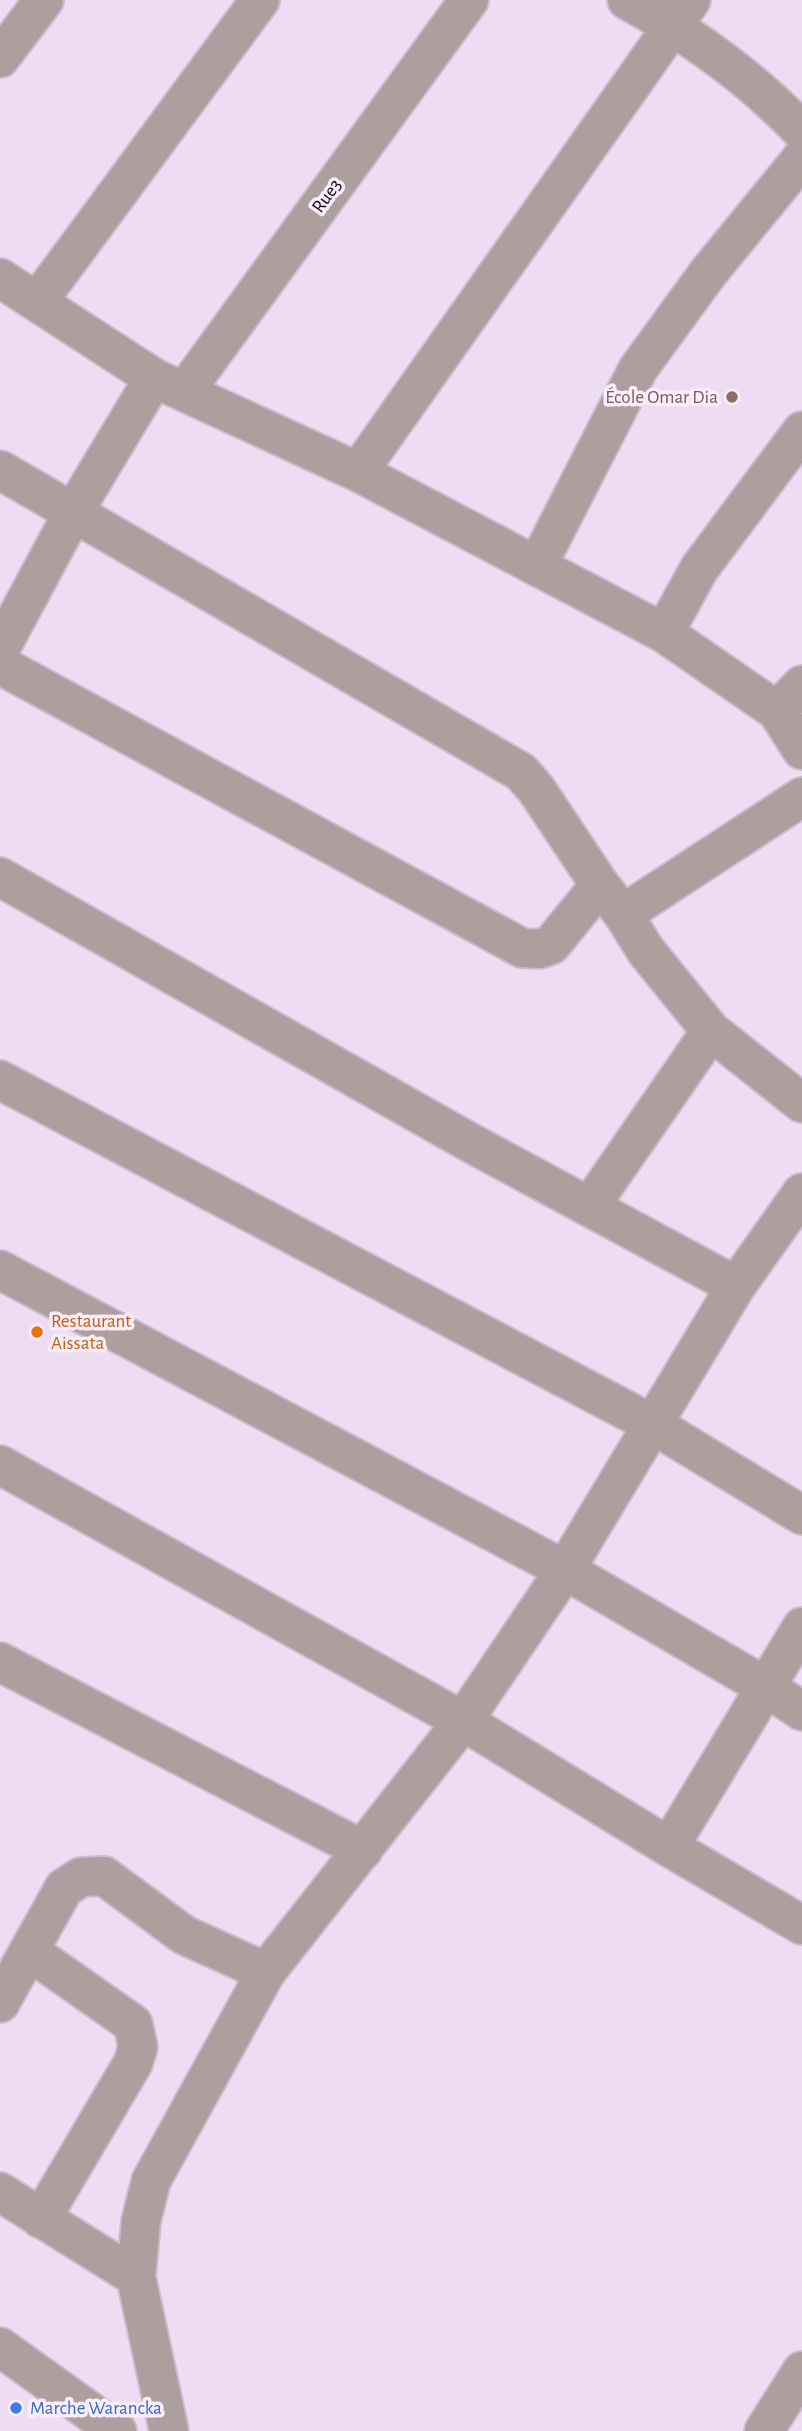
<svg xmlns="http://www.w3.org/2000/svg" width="802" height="2431" font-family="'Alegreya Sans',sans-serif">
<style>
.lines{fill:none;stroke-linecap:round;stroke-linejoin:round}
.minor-casing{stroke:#cbbbce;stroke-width:42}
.minor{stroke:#ac9f9e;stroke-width:38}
.education-dot{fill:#8d6e63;stroke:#f9ecfd;stroke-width:2.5}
.food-dot{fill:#e8710a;stroke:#f9ecfd;stroke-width:2.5}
.shop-dot{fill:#3f7fe0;stroke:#f9ecfd;stroke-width:2.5}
.labels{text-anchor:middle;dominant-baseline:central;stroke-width:7;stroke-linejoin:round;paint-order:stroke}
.street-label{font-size:19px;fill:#110b12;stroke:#f9ecfd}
.education-label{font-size:19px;fill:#785e54;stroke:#f9ecfd;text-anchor:end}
.food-label{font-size:19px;fill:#c56008;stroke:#f9ecfd;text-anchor:start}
.shop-label{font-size:19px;fill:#366cbe;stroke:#f9ecfd;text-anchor:start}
</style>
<rect width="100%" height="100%" fill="#eeddf2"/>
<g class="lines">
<!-- minor casing -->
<g class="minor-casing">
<path id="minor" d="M627,0C692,35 751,78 802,131
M0,58L44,0
M0,278L154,378L358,472L664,633L777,711L802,750
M38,301L260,0
M185,391L469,0
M0,470L521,772L536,789L600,885L623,914L646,951L711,1031L802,1103
M358,472L691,0
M537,566L638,369L708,273L802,158
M664,633L699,569L802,431
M0,649L74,511L154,378
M0,665L522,948L539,949L551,945L600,885
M777,711L802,685
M0,877L469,1142L736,1286
M623,914L802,797
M0,1080L652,1424L802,1515
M590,1206L711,1031
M0,1270L565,1570L766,1687L802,1711
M0,1465L463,1721L669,1847L802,1925
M0,1662L363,1850
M669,1847L802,1627
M29,1951L133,2024L138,2047L133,2063L41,2219
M0,2003L64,1888L81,1877L104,1876L184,1935L266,1972
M0,2192L136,2277
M0,2347L117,2431
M169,2431L136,2277L141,2221L151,2181L266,1972L463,1721L565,1570L736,1286L802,1193
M764,2431L802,2371"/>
</g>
<!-- minor -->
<use href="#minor" class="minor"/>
</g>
<!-- markers -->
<circle class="education-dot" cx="732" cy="397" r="7"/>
<circle class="food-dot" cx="37" cy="1332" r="7"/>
<circle class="shop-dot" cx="16" cy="2408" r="7"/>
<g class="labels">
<!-- street labels -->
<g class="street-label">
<text transform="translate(327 196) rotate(-54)">Rue3</text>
</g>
<!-- education labels -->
<g class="education-label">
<text x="718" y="397">École Omar Dia</text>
</g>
<!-- food labels -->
<g class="food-label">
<text x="51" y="1321">Restaurant<tspan x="51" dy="22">Aissata</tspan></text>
</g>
<!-- shop labels -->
<g class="shop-label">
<text x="30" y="2408">Marche Warancka</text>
</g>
</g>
</svg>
